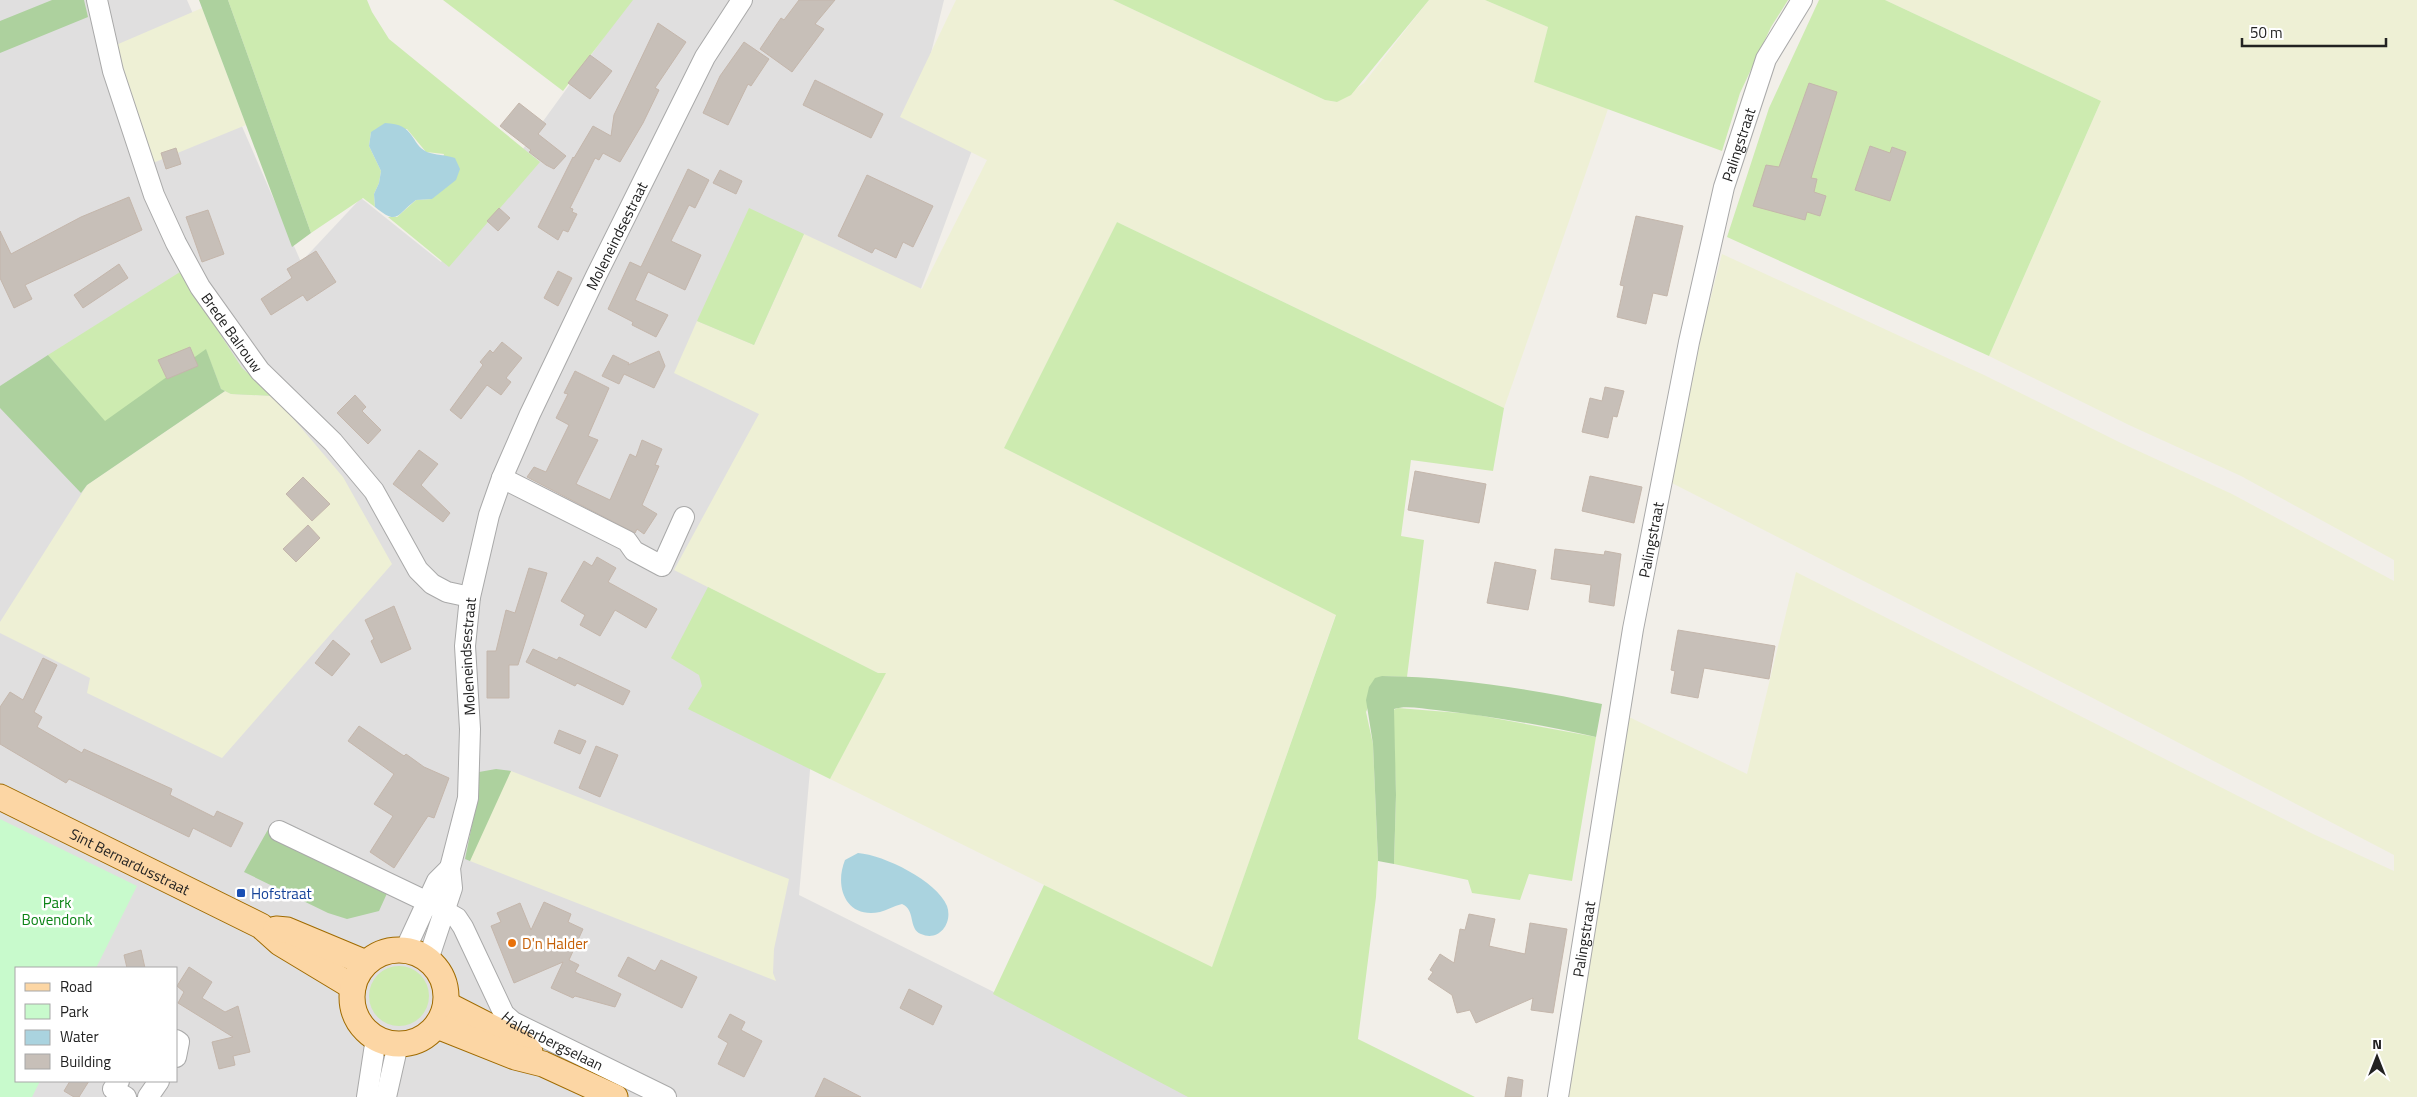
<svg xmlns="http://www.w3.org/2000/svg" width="2417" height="1097" font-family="'Titillium Web',sans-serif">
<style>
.residential{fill:#e0dfdf;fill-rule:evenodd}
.farmland{fill:#eef0d5}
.grass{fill:#cdebb0}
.forest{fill:#add19e}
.park{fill:#c8facc}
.water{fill:#aad3df}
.building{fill:#c7bfb8;stroke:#c4b6ab}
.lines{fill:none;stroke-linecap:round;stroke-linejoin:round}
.minor-casing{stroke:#a9a9a9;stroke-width:22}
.major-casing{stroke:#a06b00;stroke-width:27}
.minor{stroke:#fff;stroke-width:20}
.major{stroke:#fcd6a4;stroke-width:25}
.transit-dot{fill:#1a4fb4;stroke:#fff;stroke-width:2}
.food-dot{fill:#e8710a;stroke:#fff;stroke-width:2}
.labels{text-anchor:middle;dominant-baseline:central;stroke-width:5;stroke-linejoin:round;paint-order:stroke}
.street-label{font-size:15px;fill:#222;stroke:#fff}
.transit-label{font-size:15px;fill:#164399;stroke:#fff;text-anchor:start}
.park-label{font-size:15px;fill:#0c8416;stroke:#fff}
.food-label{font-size:15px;fill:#c56008;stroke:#fff;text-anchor:start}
</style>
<rect width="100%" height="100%" fill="#f2efe9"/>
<!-- residential -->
<path class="residential" d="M0,0H187L301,262L361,198L441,262L631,0H944L919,102L978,134L919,294L778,423L732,585L691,657L814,725L799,895L1205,1097H0ZM16,968H176V1081H16Z"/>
<!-- farmland -->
<path class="farmland" d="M956,0H1113L1325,100L1337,102L1364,83L1429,0H1485L1548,27L1535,82L1608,109L1504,408L1117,222L1004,448L1336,614L1212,968L830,779L885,673H878L674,570L759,414L674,373L697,321L754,345L804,234L922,289L987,160L900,117Z
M1885,0H2417V1097H1567L1627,716L1747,774L1796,572L2313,834L2394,871V855L2087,695L1668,481L1687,388L1722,254L1984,375L2121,443L2232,494L2394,581V560L2241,476L2129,425L1989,356L2101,101Z
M202,8L246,125L153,163L127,97L116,45Z
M225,391L231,394L274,396L343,477L392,564L222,758L87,693L90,678L0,633V622L87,485Z
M511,771L789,879L774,949L773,973L776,981L470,861L479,833Z"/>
<!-- grass -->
<path class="grass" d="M228,0H367L372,12L389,39L540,162L449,267L388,217H397L416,200L432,199L444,154L426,152L407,129L371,132L369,146L381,171L379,183L374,194L375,207L363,198L311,233Z
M443,0H633L563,91Z
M1113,0H1429L1351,95L1337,102L1325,100Z
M1485,0H1788L1771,27L1740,93L1722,151L1534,82L1548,27Z
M1819,0H1885L2101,101L1989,356L1727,237L1769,108Z
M749,208L804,234L754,345L697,321Z
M1117,222L1504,408L1493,471L1411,460L1401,536L1424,540L1407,677L1382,676L1366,712L1373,744L1378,861L1376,897L1358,1039L1475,1097H1188L993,994L1044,885L1212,967L1336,615L1004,448Z
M180,272L242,368L274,396L231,394L221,389L206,350L105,422L48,355Z
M708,587L878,673H886L830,779L688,709L702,686L699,675L671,658Z
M1398,708L1472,714L1596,737L1572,881L1529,874L1520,900L1472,893L1468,880L1394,864L1396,795L1393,710Z
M369 996a30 30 0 1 1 60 0a30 30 0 1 1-60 0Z"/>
<!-- forest -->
<path class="forest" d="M52,0H84L88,17L0,53V21Z
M199,0H228L311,233L292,247Z
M206,349L221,389L225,391L87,485L81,493L0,408V386L48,355L105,421Z
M1382,676C1456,677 1530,689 1602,704L1596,737C1543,725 1490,716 1436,710C1423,709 1406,705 1394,709L1396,795L1394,864L1378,861L1373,744L1366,700L1369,687L1375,678Z
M496,769L511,771L470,861L465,859L474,815L479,772Z
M270,826L389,889L379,911L347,919L328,913L244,872Z"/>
<!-- park -->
<path class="park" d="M0,819L137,886L96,968H16V1081H40L32,1097H0Z"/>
<!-- water -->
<path class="water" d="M385,123C416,124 410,144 427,152C435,155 446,155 455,158L460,169L456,180L432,199L416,200C396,215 398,226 375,207L374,194L379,183L381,171L369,146L371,132Z
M858,853C884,855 937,881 947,906C953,923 939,942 921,934C908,929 916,910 902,904C894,906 887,910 880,912C846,919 834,887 845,860Z"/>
<!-- building -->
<path class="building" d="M799,0H835L815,24L824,29L792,72L760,49L781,18L784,20Z
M658,23L686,42L655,88L659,90L643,123L620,162L603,153L599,160L595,158L570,208L573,209L572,212L577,214L568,232L563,230L558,240L538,227L573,157L574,158L593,126L611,136L614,115Z
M744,42L769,59L751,86L748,84L728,125L703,113L720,76Z
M590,55L612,71L590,99L568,83Z
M815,80L883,114L871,138L803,105Z
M1809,83L1837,92L1811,178L1817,179L1814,192L1826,196L1820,216L1807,212L1805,220L1753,206L1766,165L1779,167Z
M519,103L546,124L538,134L566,156L554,169L546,165L529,152L531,150L500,126Z
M1870,146L1890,153L1892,147L1906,152L1890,201L1855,190Z
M176,148L181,164L166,169L161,153Z
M688,169L709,180L695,208L689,205L671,241L701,255L685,290L648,272L635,300L668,315L656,337L632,325L633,322L608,309L630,262L641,267Z
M720,170L742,181L736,194L713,183Z
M867,175L933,206L913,247L903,242L896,258L875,248L872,253L838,236Z
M129,197L142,230L25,285L32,299L14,308L0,278V231L11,254L81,217Z
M499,208L510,218L498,231L487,221Z
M208,210L224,254L202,262L186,217Z
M1636,216L1683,226L1667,296L1653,293L1646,324L1617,317L1624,286L1620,285Z
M316,251L336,282L307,301L303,295L271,315L261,299L292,278L287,269Z
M119,264L128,278L83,308L74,295Z
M558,271L572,278L558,306L544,298Z
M502,342L522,358L506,378L511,382L501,395L487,385L461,419L450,410L483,365L480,362L490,350L493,353Z
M190,347L198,366L167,379L158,360Z
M659,351L665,366L654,388L624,374L619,384L602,376L613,355L629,363L628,365Z
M575,371L609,388L588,436L598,440L576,484L610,500L630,454L636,457L642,440L662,449L655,465L659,466L642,505L657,514L644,534L637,529L635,533L527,477L534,467L546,472L569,425L556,418L568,394L564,393Z
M1605,387L1624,391L1617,417L1613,416L1608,438L1582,432L1590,398L1602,401Z
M355,395L366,407L362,411L381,430L368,444L337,413Z
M419,450L438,464L421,485L450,513L443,522L393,484Z
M1415,471L1486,484L1479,523L1408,510Z
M1590,476L1642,487L1634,523L1582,511Z
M303,477L330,504L312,521L286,494Z
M308,525L320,538L296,562L283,549Z
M1555,549L1604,555L1605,551L1621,554L1614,606L1589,602L1591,585L1551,579Z
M597,557L616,568L608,582L657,609L646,628L615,610L600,636L580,625L585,615L561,601L584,561L592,566Z
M1495,562L1536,570L1528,610L1487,603Z
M529,568L547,573L518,665H509V698H487V651H496L506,610L515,613Z
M394,606L411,649L381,663L371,641L374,639L365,620Z
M1678,630L1775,646L1769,679L1704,668L1698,698L1671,693L1675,671L1671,670Z
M333,640L350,654L332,676L315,663Z
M533,649L557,660L559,657L630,691L623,705L577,683L575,686L526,662Z
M43,658L57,665L34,712L42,717L37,727L82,753L84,749L172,789L170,795L214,817L217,811L243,823L231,847L193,828L189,837L69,779L66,783L0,744V707L10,692L23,700Z
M359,726L404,756L406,754L424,767L449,778L434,818L428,816L394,868L370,852L393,816L374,804L394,774L348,741Z
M559,730L586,741L580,754L554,743Z
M596,746L618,755L600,797L579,788Z
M544,902L571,914L568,922L583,929L569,960L579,965L575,972L621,994L615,1007L575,996L573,998L551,988L563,962L514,983L491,926L501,922L497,913L520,903L531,930Z
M1469,914L1495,919L1489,946L1525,954L1530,923L1567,929L1553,1013L1531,1010L1533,998L1476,1023L1470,1010L1457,1013L1452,995L1428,979L1433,972L1430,970L1440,954L1454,963L1460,929L1465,930Z
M141,950L145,968H127L124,955Z
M628,957L655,971L661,960L697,977L682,1008L618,976Z
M189,967L212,982L202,998L225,1012L238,1006L250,1052L233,1056L235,1065L219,1069L212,1042L233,1037L178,1003L184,992L177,986Z
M909,989L942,1006L933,1025L900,1008Z
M730,1014L745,1022L741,1030L762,1041L744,1077L718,1064L728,1043L718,1037Z
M1508,1077L1523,1080L1521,1097H1505Z
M824,1078L861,1097H815Z
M70,1081H89L79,1097H74L64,1091Z"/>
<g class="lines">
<!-- minor casing -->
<g class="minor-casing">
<g id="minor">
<path id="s1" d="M97,0L113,71L154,195L176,243L200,287L260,371L333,442L374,491L418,570L432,584L447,592L470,597"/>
<path d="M502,478L627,541L634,551L662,566L684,517"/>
<path id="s2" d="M279,831L436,906L457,918L463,927L504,1014L513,1022L666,1097"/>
<path d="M405,950L437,881L450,868"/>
<path id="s3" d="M428,960L452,888L450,868L468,798L470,729L465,646L470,597L489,515L502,478L530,414L596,276L705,57L742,0"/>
<path d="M176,1040L179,1042L176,1057"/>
<path d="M119,1081L113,1089L126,1097"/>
<path d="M148,1097L159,1081"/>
<path d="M367,1097L376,1038"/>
<path d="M386,1097L398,1044"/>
<path id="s4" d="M1558,1097L1633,629L1689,342L1724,187L1766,59L1802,0"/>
</g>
</g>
<!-- major casing -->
<g class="major-casing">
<g id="major">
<path id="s5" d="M0,797L261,926L280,943L353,987"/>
<path d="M276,929L287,930L366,963"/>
<circle cx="399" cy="997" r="47"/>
<path d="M446,1004L522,1043L530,1052"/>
<path d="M437,1026L515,1057L543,1064L615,1097"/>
</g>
</g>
<!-- minor -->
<use href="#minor" class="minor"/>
<!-- major -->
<use href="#major" class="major"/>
</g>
<!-- markers -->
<rect class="transit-dot" x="236" y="888" width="10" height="10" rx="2.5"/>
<circle class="food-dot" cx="512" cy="943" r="5"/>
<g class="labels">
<!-- street labels -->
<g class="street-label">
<text stroke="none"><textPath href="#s4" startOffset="970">Palingstraat</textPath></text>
<text stroke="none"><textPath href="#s3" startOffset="761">Moleneindsestraat</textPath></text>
<text stroke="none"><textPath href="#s1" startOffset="362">Brede Balrouw</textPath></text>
<text stroke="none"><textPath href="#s4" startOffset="565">Palingstraat</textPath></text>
<text stroke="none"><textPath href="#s3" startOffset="310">Moleneindsestraat</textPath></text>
<text stroke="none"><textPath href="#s5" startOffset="145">Sint Bernardusstraat</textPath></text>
<text stroke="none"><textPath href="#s4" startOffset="160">Palingstraat</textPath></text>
<text stroke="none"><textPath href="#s2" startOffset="361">Halderbergselaan</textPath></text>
</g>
<!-- transit labels -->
<g class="transit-label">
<text x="251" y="893">Hofstraat</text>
</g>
<!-- park labels -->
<g class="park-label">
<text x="57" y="902">Park<tspan x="57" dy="17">Bovendonk</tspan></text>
</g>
<!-- food labels -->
<g class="food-label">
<text x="522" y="943">D'n Halder</text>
</g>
</g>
<!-- legend -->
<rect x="15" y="967" width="162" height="115" fill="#ffffff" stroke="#a7a7a7"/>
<rect x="25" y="983" width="25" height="8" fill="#fcd6a4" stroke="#a7a7a7"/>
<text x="60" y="992" font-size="15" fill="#222222">Road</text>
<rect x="25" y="1004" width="25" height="15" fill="#c8facc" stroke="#a7a7a7"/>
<text x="60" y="1017" font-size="15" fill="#222222">Park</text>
<rect x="25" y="1030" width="25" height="15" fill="#aad3df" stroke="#a7a7a7"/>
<text x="60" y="1042" font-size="15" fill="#222222">Water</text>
<rect x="25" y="1054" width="25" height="15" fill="#c7bfb8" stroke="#a7a7a7"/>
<text x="60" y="1067" font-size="15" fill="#222222">Building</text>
<!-- north arrow -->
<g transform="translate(2377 1057)" stroke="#ffffff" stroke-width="4" paint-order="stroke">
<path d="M0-4L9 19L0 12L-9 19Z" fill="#222222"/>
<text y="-8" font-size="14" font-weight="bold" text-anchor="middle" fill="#222222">N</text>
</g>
<!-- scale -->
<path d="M2242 38v8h144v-8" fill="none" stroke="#222222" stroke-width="2.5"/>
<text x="2250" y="38" font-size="15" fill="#222222" stroke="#ffffff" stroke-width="4" paint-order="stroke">50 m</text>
</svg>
